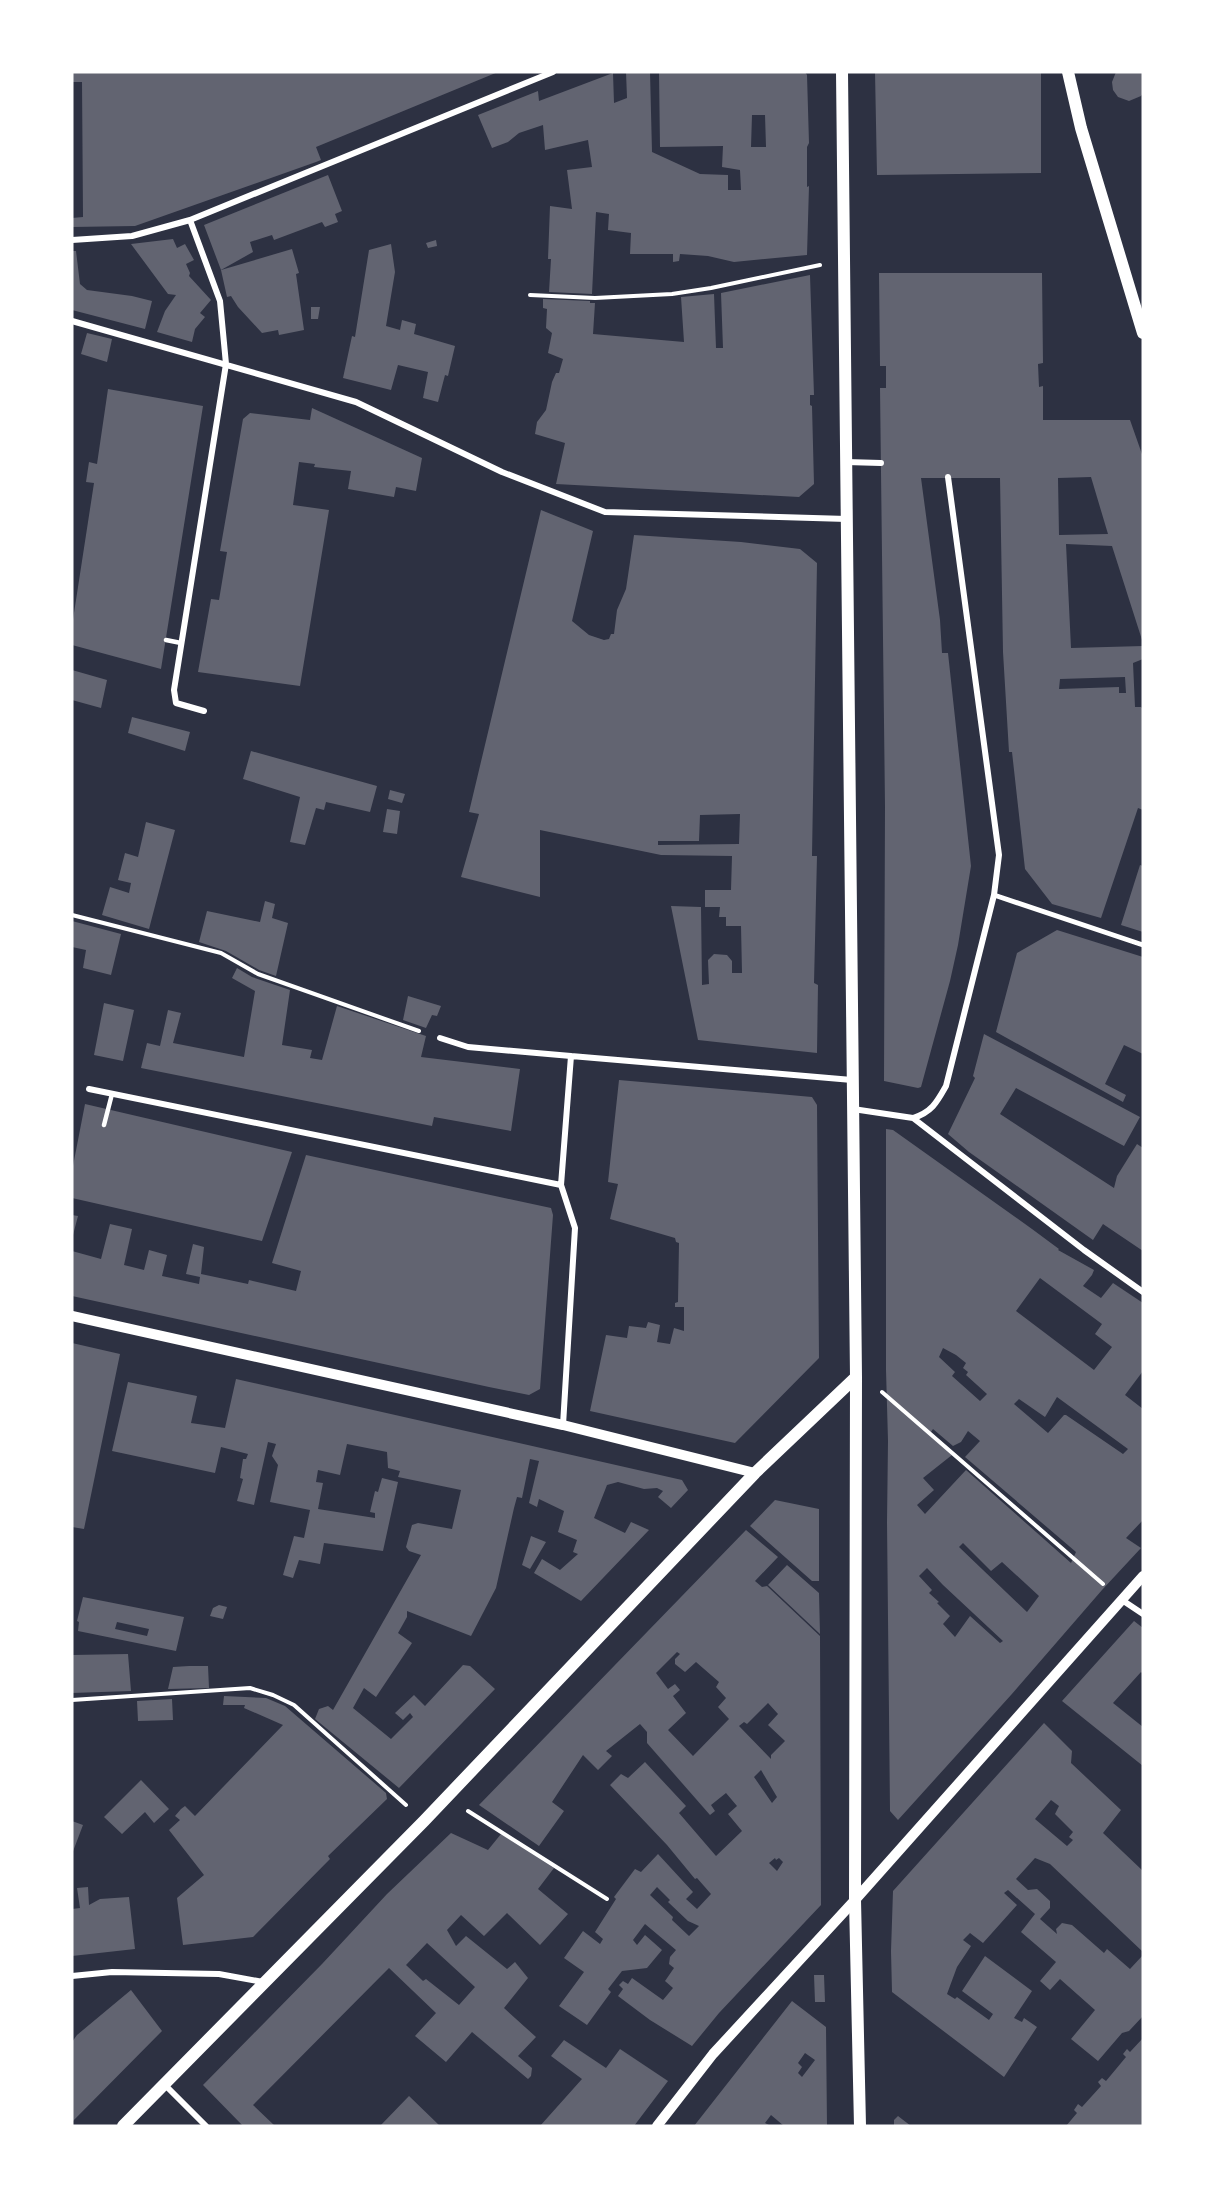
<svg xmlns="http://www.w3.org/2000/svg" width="1215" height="2198" font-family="'Asap Condensed',sans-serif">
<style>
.building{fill:#626471;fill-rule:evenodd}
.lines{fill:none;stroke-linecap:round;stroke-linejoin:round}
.path{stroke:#fff;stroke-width:4}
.service{stroke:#fff;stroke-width:4.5}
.pedestrian{stroke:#fff;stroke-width:5}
.minor{stroke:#fff;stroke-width:6}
.tertiary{stroke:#fff;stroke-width:10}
.secondary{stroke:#fff;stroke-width:12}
</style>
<rect width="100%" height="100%" fill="#2d3142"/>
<!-- building -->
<path class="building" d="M72,72H498L316,147L321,160L316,162L135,226L72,227V218L83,217L82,82H72Z
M626,72H650L652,152L700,174L728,175V190H741L740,170L722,167L723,146L660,147L659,72H805L807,75L809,143L807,147V187L809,186L807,255L734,262L708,256L680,254L679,261L673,262V254H630L631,233L608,230L609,214L596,212L592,294L549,292L551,259H548L550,206L572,209L567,170L592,167L588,140L545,150L543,125L519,133L508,142L492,148L478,115L538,91L539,101L613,73L614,103L627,98ZM752,115H765L766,147H751Z
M875,72H1041V173L877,175Z
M1116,72H1143V93L1141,96L1129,101L1118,97L1113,90L1112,82Z
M328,175L342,211L335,214L338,222L325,227L322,222L274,240L272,235L250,242L253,252L221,270L204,225Z
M173,239L177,248L185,244L194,260L186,264L190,273L189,276L211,300L200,313L205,317L195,329L192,342L157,332L165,311L176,295L168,294L131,244Z
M436,240L437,246L428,248L426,243Z
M391,244L395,272L386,326L400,330L402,320L416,324L414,334L455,346L448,376L445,375L438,402L423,398L428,372L398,365L391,390L343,378L352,336L355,337L369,250Z
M292,249L299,273L296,274L304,330L279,335L278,330L262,333L238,307L231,296L227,297L221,270Z
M72,251H76L80,284L87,290L132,296L152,301L145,329L72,310Z
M879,273H1042L1043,363L1038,364L1039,387L1043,386V420H1130L1143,457V643L1112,546L1066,544L1071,648L1143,646V659L1133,663L1135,707H1141L1143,709V810L1138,808L1101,918L1052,904L1025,869L1012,752H1009L1003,652L1000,478H921L940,620L942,653H948L971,866L958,945L950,981L921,1087L918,1088L884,1081L885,806L880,388H886V366H880ZM1091,477L1108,534L1059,535L1058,478ZM1125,677L1126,693H1119V687L1059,689L1060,679Z
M810,275L814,395H810V405L812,406L814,484L799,497L556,484L565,443L535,434L537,422L546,410L552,382L556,373H559L563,359L548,353L552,333L546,328L547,309L543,308V299L590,301V303H595L593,334L684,342L681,297L714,294L716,348H723L721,293Z
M311,307H320L318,319H311Z
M87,333L112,339L107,362L81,354Z
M108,389L203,406L161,669L72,645V626L94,483L86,482L89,462L97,464Z
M312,408L422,458L416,491L396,487L394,497L348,489L351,471L314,467L315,464L299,462L293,505L329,510L300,686L198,672L211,599L219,600L227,552L220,551L243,419L250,413L310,420Z
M541,510L593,531L572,621L589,635L604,640L609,639L611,634H614L617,610L626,589L634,535L741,542L800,549L817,563L812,856H817L814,983L818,985L817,1053L698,1040L671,906L701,907L702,985L709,984L708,960L714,954L727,955L732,961V973H742L741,926H726V917H719L720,907H705V890H731L732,856L661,855L540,830V897L461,877L479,814L469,812ZM740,814L739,844L658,845V841H699L700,815Z
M72,670L107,680L101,708L72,700Z
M132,717L190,732L185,751L128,733Z
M251,751L377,786L370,812L326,802L324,810L316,808L305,845L290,842L300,797L243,779Z
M390,790L405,794L402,803L388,799Z
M387,809L400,811L397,834L383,832Z
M146,822L175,830L149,929L102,915L110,887L129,893L131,883L118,880L125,853L138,857Z
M1140,865L1143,866V932L1121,925Z
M265,901L275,904L272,918L288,923L276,976L259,970L226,951L199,942L207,911L260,922Z
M72,921L121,934L111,975L83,968L86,950L72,947Z
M1057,930L1143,957V1054L1124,1045L1105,1084L1126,1095L1123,1102L996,1032L1017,953Z
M237,968L252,977L290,990L282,1045L312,1050L310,1058L322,1060L337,1006L426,1036L421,1057L520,1069L511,1131L434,1117L432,1126L141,1068L147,1043L160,1046L168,1010L181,1013L173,1043L244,1057L255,991L232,978Z
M408,996L441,1006L437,1016L432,1015L426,1028L403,1020Z
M104,1003L134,1010L123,1061L94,1055Z
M984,1034L1140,1117L1124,1146L1016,1088L1000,1114L1114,1188L1117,1176L1137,1144L1143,1148V1251L1103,1224L1093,1240L969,1152L948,1134L975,1078L973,1076Z
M619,1080L812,1097L817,1105L819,1358L735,1443L590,1411L606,1335L627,1338L629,1326L646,1328L648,1322L660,1325L657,1342L670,1344L674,1328L684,1331V1307H675V1303L678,1302L679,1243L676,1242L675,1238L610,1219L618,1184L608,1182Z
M85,1104L292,1152L262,1241L72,1198V1171Z
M886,1129L893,1130L1032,1229L1059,1249L1058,1250L1094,1270L1092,1275L1083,1286L1101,1298L1113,1283L1143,1303V1371L1125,1395L1143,1409V1520L1126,1538L1141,1548L1102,1590L1011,1695L898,1820L890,1811L887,1522L888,1441L886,1370ZM1040,1278L1102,1324L1095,1334L1112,1347L1094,1370L1016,1311ZM943,1348L956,1355L966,1363L963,1368L968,1372L966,1375L987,1394L980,1401L952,1376L955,1372L939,1357ZM1057,1397L1128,1449L1123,1454L1066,1415H1064L1048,1433L1014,1404L1019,1399L1045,1417ZM933,1429L953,1446L961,1442L968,1431L980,1441L965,1457L1076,1552L1071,1563L966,1470L925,1514L917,1505L934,1490L923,1478L952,1455L929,1435ZM963,1543L991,1571L1002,1562L1039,1596L1027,1612L959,1547ZM927,1568L943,1585L1003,1641L1000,1643L970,1616L955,1637L943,1624L950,1616L937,1603L939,1602L929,1593L932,1590L919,1576Z
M306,1155L551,1208L553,1215L540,1389L529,1395L489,1387L72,1296V1251L101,1259L110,1224L132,1229L124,1265L144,1270L149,1250L167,1255L162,1276L199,1284L200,1277L186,1274L193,1244L204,1247L201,1274L248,1284L249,1280L296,1291L301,1271L272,1263Z
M72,1215L78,1216L73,1235H72Z
M72,1343L120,1354L84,1529L72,1527Z
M236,1379L682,1480L688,1490L671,1508L658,1497L663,1491L657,1488L644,1489L618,1482L607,1485L594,1518L625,1533L631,1522L649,1530L581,1601L534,1573L542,1559L560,1570L578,1554L573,1552L577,1540L558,1532L564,1511L539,1499L537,1507L529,1503L539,1461L530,1459L522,1498L517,1497L514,1508L496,1588L471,1636L407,1611V1617L398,1633L412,1643L376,1697L364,1688L353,1708L391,1739L413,1717L410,1713L403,1720L395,1713L414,1695L425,1706L463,1665L470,1666L495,1689L399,1788L315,1719L319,1709L328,1706L333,1710L421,1555L409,1551L406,1547L412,1525L418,1523L452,1529L461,1490L398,1477L400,1471L388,1468L387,1452L347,1444L340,1475L318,1470L316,1482L323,1483L318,1509L375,1518V1513L370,1512L375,1491L378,1492L382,1478L398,1482L383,1551L324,1543L320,1564L299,1560L293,1578L283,1575L294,1536L304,1538L310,1510L270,1502L278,1465L272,1456L276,1444L268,1442L254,1505L237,1501L243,1479L240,1478L243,1459H246L248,1454L221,1447L215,1473L112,1451L128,1382L197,1396L191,1423L225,1428Z
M775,1500L819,1509V1581H812L750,1526Z
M746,1530L778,1557L755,1581L762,1587L767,1586L820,1636L821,1905L719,2013L692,2046L650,2020L618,1996L623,1989L619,1985L623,1981L628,1984L632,1978L663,2000L673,1988L665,1981L674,1968L669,1964L670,1957L676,1950L645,1924L633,1940L637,1945L645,1935L662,1950L647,1968L622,1971L608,1989L611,1992L587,2025L559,2006L584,1972L564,1958L583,1931L600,1944L603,1939L595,1932L616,1899L614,1897L635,1869L641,1872L658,1854L693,1892L686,1899L697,1909L711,1894L697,1878L695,1879L667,1845L610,1785L621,1774L628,1778L645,1762L686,1806L679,1813L716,1856L742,1831L728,1814L737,1806L726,1793L711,1805L715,1811L710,1815L647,1743V1732L640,1724L606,1751L612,1756L598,1770L583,1755L552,1802L564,1811L539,1846L479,1805ZM677,1652L680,1654L675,1659V1664L685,1672L696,1662L719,1682L716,1687L726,1698L718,1707L729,1719L693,1756L668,1730L686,1713L673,1696L680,1690L675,1684L668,1689L656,1673ZM768,1703L778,1714L768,1725L785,1741L771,1755V1759L739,1726L744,1722L747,1724ZM761,1770L777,1797L772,1803L754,1777ZM775,1858L776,1860L779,1858L783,1862L777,1871L769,1863ZM657,1887L670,1900L668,1902L688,1921L699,1926L689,1936L672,1920L673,1917L650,1895Z
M531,1536L546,1542L530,1569L522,1565Z
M787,1565L819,1593L820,1634L768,1585Z
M83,1597L184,1617L176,1651L78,1631L79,1622L77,1621ZM117,1622L149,1629L147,1636L115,1629Z
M219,1605L227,1607L223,1619L210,1616L213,1608Z
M1134,1621L1143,1628V1674L1141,1672L1113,1703L1143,1727V1766L1062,1701Z
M128,1654L131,1691L72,1693V1655Z
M189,1666H208L209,1688L168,1689L173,1667Z
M224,1696L266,1698L285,1706L386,1793L387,1799L328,1856L330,1859L253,1937L183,1945L177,1898L204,1875L169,1830L180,1820L175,1816L181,1809L185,1806L195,1816L283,1725L244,1708L245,1705H223Z
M172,1699L173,1720L138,1721L137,1701Z
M1044,1723L1072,1751L1071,1763L1121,1810L1103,1833L1143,1871V1952L1050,1864L1035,1858L1016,1879L1028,1890L1037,1889L1050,1901V1908L1040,1919L1057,1934L1056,1929L1062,1923L1072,1925L1104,1953L1107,1949L1130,1969L1143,1955V2016L1129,2031L1122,2033L1098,2061L1071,2039L1095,2010L1060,1979L1050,1990L1040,1981L1056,1962L1021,1932L1035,1914L1008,1890L1004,1893L1017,1905L983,1943L970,1933L963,1940L971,1946L957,1967L947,1994L955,1999L957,1997L989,2020L993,2014L962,1991L985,1956L1032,1991L1014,2018L1022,2022L1024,2018L1037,2027L1004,2077L892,1992L891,1951L893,1891ZM1051,1800L1059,1806L1055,1814L1073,1832L1069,1837L1073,1840L1067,1846L1035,1819Z
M141,1780L169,1809L154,1823L145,1812L122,1834L104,1817Z
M72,1821L83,1825L72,1854Z
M451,1833L488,1850L501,1834L554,1868L538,1889L568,1914L540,1945L507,1913L484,1936L461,1915L447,1930L456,1946L466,1936L507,1969L515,1962L528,1978L504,2008L536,2037L518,2056L532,2068L531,2076L528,2079L472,2032L446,2062L415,2036L436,2013L389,1968L253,2105L275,2126H243L203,2085L322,1964L387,1894ZM427,1943L475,1987L459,2005L426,1979L423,1981L406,1965Z
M88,1887L89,1905L100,1899L129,1897L135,1949L72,1956V1909L80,1908L77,1888Z
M814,1975H824L825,2002H815Z
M131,1990L162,2031L72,2122V2042L77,2035Z
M792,2001L826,2027L827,2126H784L771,2115L765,2123L771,2126H694ZM805,2053L815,2060L802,2077L798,2073L802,2067L798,2063Z
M1143,2038V2126H1066L1077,2113L1074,2110L1078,2104L1082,2107L1101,2086L1098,2082L1102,2078L1106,2081L1126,2057L1123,2054L1127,2049L1130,2052Z
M564,2040L606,2068L620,2049L668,2081L634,2126H540L582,2079L551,2056Z
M409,2096L440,2126H380Z
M898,2116L911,2126H894V2120Z"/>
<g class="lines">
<!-- path -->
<path class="path" d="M530,295L595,298L672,294L711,288L820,265
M72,915L221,953L258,974L419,1031
M882,1392L1103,1584
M72,1700L250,1688L273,1695L294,1705L406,1805
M468,1811L607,1899"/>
<!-- service -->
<path class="service" d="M166,640L181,643
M104,1125L112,1094"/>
<!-- pedestrian -->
<path class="pedestrian" d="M994,895L1143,945"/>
<!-- minor -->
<path class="minor" d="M190,220L220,301L226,364L174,690L176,703L204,711
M72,240L132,236L190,220L553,72
M72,321L356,402L502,472L605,512L847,519
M846,462L881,463
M440,1038L468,1047L571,1056
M89,1089L561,1185
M853,1109L913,1118L1084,1250L1143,1292
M913,1118C932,1112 937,1102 946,1086L994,895L999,855L948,477
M563,1425L575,1228L561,1185L571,1056L852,1080
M1122,1600L1143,1614
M72,1976L112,1972L219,1974L263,1982
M164,2084L206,2126"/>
<!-- tertiary -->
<path class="tertiary" d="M72,1316L563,1425L755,1473
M657,2126L713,2054L855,1900L1143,1576"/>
<!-- secondary -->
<path class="secondary" d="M842,72L856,1377L855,1900L860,2126
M1068,72L1081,128L1143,333
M123,2126L424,1821L755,1473L856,1377"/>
</g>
<!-- border -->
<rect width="1215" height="2198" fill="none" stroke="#ffffff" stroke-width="147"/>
</svg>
